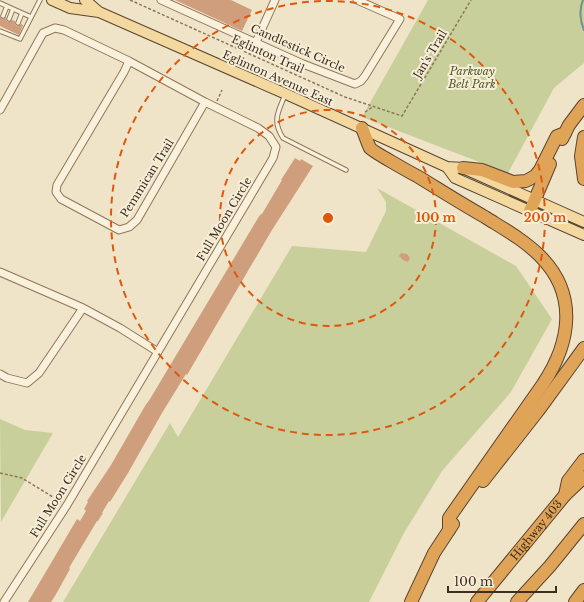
<svg xmlns="http://www.w3.org/2000/svg" width="584" height="602" font-family="'Libre Baskerville',serif">
<style>
.green{fill:#c9cf9b}
.lines{fill:none;stroke-linecap:round;stroke-linejoin:round}
.stream{stroke:#6f938a;stroke-width:2}
.building{fill:#cf9f7d}
.lane-casing{stroke:#8d765c;stroke-width:5.5}
.street-casing{stroke:#8d765c;stroke-width:9}
.primary-casing{stroke:#5b4430;stroke-width:12}
.highway-casing{stroke:#5b4430;stroke-width:14}
.path{stroke:#8d765c;stroke-width:1.5;stroke-dasharray:3 2;stroke-linecap:butt}
.lane{stroke:#faf1dc;stroke-width:3.5}
.street{stroke:#faf1dc;stroke-width:7}
.primary{stroke:#f3d9a0;stroke-width:10}
.highway{stroke:#e0a458;stroke-width:12}
.ring{fill:none;stroke:#df570d;stroke-width:2;stroke-dasharray:7 5}
.labels{text-anchor:middle;dominant-baseline:central;stroke-width:4;stroke-linejoin:round;paint-order:stroke}
.street-label{font-size:11px;fill:#3d2e20;stroke:#f7eed8}
.park-label{font-size:11px;font-style:italic;fill:#4d5a26;stroke:#f7eed8}
.centre{fill:#df570d;stroke:#f7eed8;stroke-width:2}
.ring-label{font-size:12px;text-anchor:middle;font-weight:bold;fill:#df570d;stroke:#f7eed8;stroke-width:4;stroke-linejoin:round;paint-order:stroke}
</style>
<rect width="100%" height="100%" fill="#f0e4c8"/>
<!-- green -->
<path class="green" d="M428,0H584V63L554,88L508,173L362,117Z
M377,188L516,266L552,319L511,392L442,471L404,533L369,602H63L170,423L178,437L292,246L366,252L386,211V202Z
M0,419L25,430L53,433L1,522Z"/>
<g class="lines">
<!-- stream -->
<path class="stream" d="M583,0C579,9 580,21 584,30"/>
</g>
<!-- building -->
<path class="building" d="M175,0H231L252,10L242,31Z
M0,17L3,19L6,17V20L8,22L12,20L15,21V24L17,26L21,24L23,25L19,35L0,26Z
M295,158L300,161L301,159L313,166L272,230L187,375L186,374L162,413L128,473L110,502L109,501L102,513H103L98,521H97L69,568L70,569L55,596L51,602H28L77,519L80,521L86,511L84,509L88,502L87,501L111,465L145,406L150,399L258,218L261,214H262L282,180H281Z
M401,253L407,254L410,258L408,262L403,260L399,256Z"/>
<g class="lines">
<!-- lane casing -->
<g class="lane-casing">
<path id="lane" d="M0,3L31,17
M3,16L7,6
M9,19L13,9
M18,23L22,13
M0,31L20,39L40,0
M285,95C278,112 272,121 283,138L346,170"/>
</g>
<!-- street casing -->
<g class="street-casing">
<path id="street" d="M161,0L303,64L355,84L361,81L365,76L400,19L357,0
M256,42L275,0
M129,61L124,72L57,185L56,192L61,199L119,230L129,227L137,220L205,102
M0,110L43,33L55,28L64,30L129,61L205,102L258,128L269,136L276,147L273,158L67,505L4,602
M0,272L83,308L120,328L158,352
M0,374L7,378L27,383L39,373L83,308"/>
</g>
<!-- primary casing -->
<g class="primary-casing">
<path id="primary" d="M52,0L70,8L99,12
M85,0L99,12L286,94L447,167L463,168L584,222
M447,167L455,178L584,235"/>
</g>
<!-- highway casing -->
<g class="highway-casing">
<g id="highway">
<path d="M362,128C365,135 367,142 370,148C372,151 411,173 417,176C440,190 462,204 485,217C504,229 524,240 540,256C578,294 571,342 543,384L449,518V530"/>
<path d="M584,137L581,156L584,179"/>
<path d="M562,139L569,125L584,105"/>
<path d="M463,168L482,170L513,182L526,181L535,176L540,170L557,136L565,133"/>
<path d="M530,211L550,164"/>
<path d="M483,481L538,411L584,348"/>
<path d="M565,495L568,481L584,460"/>
<path d="M411,602L434,553L453,524"/>
<path id="s1" d="M477,602L565,495L584,477"/>
<path d="M517,602L550,566L584,524"/>
<path d="M575,602L584,590"/>
</g>
</g>
<!-- path -->
<path class="path" d="M130,0L345,97L402,116L471,0
M217,101L222,90
M365,112L374,106
M0,473L22,478L61,502"/>
<!-- lane -->
<use href="#lane" class="lane"/>
<!-- street -->
<use href="#street" class="street"/>
<!-- primary -->
<use href="#primary" class="primary"/>
<!-- highway -->
<use href="#highway" class="highway"/>
</g>
<!-- distance rings -->
<g class="ring">
<circle cx="328" cy="218" r="108"/>
<circle cx="328" cy="218" r="217"/>
</g>
<g class="labels">
<!-- street labels -->
<g class="street-label">
<text transform="translate(298 48) rotate(24)">Candlestick Circle</text>
<text transform="translate(268 54) rotate(24)">Eglinton Trail</text>
<text transform="translate(430 54) rotate(-59)">Jan's Trail</text>
<text transform="translate(278 78) rotate(24)">Eglinton Avenue East</text>
<text transform="translate(147 178) rotate(-58)">Pemmican Trail</text>
<text transform="translate(224 219) rotate(-59)">Full Moon Circle</text>
<text transform="translate(58 496) rotate(-58)">Full Moon Circle</text>
<text stroke="none"><textPath href="#s1" startOffset="93">Highway 403</textPath></text>
</g>
<!-- park labels -->
<g class="park-label">
<text x="472" y="71">Parkway<tspan x="472" dy="13">Belt Park</tspan></text>
</g>
</g>
<circle cx="328" cy="218" r="6" class="centre"/>
<g class="ring-label">
<text x="436" y="222">100 m</text>
<text x="545" y="222">200 m</text>
</g>
<!-- scale -->
<path d="M448 586v6h108v-6" fill="none" stroke="#3d2e20" stroke-width="2"/>
<text x="454" y="586" font-size="12" fill="#3d2e20" stroke="#f7eed8" stroke-width="3" paint-order="stroke">100 m</text>
</svg>
